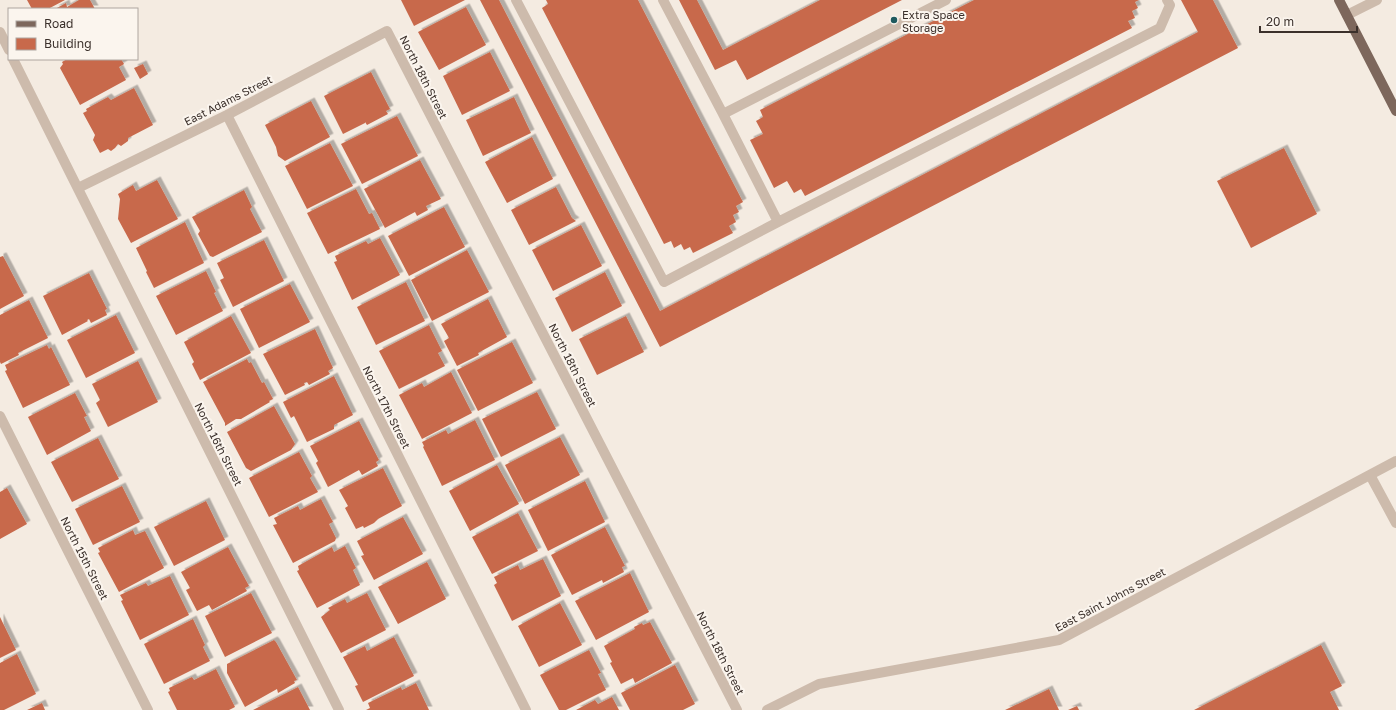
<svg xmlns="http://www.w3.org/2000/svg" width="1396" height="710" font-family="'Golos Text',sans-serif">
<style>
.building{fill:#c8694b;filter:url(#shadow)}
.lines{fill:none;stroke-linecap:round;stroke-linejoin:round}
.minor{stroke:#cdbbac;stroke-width:10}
.major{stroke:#7d675c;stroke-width:10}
.poi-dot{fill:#1f5a5e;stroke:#fbf5ee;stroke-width:1.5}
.labels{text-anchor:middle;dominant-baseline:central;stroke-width:4;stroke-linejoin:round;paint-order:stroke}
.poi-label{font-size:11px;fill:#3b302b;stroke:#fbf5ee;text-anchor:start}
.street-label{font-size:11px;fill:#3b302b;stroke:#fbf5ee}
</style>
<defs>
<filter id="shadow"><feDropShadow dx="3.5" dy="-3.5" stdDeviation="0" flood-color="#0004"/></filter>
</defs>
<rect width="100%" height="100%" fill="#f4ebe1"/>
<!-- building -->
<path class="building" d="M27,0H65L48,9H32Z
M79,0H90L95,9H55L66,3L67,7Z
M401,0H465L414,26Z
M480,0H499L660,311L1198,32L1181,0H1213L1238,48L660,347Z
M546,0H638L743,202L736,206L739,212L733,215L736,222L729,226L733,233L693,253L690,247L684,250L681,244L674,248L671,241L664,244L542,8L548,4Z
M679,0H697L723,50L820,0H902L747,80L736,60L715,70Z
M974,0H1139L1135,2L1138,8L1132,11L1135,18L1128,21L1132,28L805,196L801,189L794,193L787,181L774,188L750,140L763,134L756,121L763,117L760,110Z
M466,7L486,45L439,70L418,32Z
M490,52L510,91L462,115L443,76Z
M67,59H121L124,64L119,67L126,80L80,105L60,68L63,64L62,62Z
M143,64L148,74L140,79L134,68Z
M371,72L390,109L386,111L388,114L367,125L365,122V123L343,134L324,96Z
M134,88L153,125L128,138V141L121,146L118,144L115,148L111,151L108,149L100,153L93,140L95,135L83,113L87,111L86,109L108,97L111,100Z
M514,97L531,133L483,156L466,120Z
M311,101L330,137L285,161L278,156L276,147L265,125Z
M397,116L418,156L362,184L341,144Z
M532,137L553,179L507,203L485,162Z
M330,143L353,186L307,209L285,166Z
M1284,148L1317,214L1251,248L1217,181Z
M420,160L441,199L426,206L428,210L417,216L415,212L385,228L364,189Z
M157,180L178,219L131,243L118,219L120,199L118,194L133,185L136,191Z
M556,187L572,218L576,221L529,245L511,210Z
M356,189L369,214L372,213L380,229L328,254L307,213Z
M244,190L252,207L250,209L262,232L213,257L210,256L198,234L200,231L192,217Z
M444,207L465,247L409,276L388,236Z
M185,222L204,263L154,288L146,272L147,271L136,248Z
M581,225L602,266L553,291L532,250Z
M380,238L400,275L352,300L334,262L337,261L335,256L366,241L368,244Z
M264,240L284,281L233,307L220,280L224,278L217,263Z
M467,250L489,292L432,321L411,280Z
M3,256L24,296L0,309V257Z
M206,271L216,292L214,293L223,311L176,335L156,296Z
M605,272L622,306L572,332L555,298Z
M89,273L107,309L105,310L107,315L91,323L89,319L87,320L88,321L62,335L43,296Z
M406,282L425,321L376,345L357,307Z
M290,284L310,322L259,348L240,309Z
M488,299L507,337L478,353L479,355L457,366L444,341L449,338L441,324Z
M29,300L48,338L18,353L19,355L1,364L0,362V315Z
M116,315L135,353L86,378L67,340Z
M231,316L251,353L200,380L192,364L194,362L184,342Z
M626,316L644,352L597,375L579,339Z
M429,325L442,351L438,353L445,366L399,389L379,351Z
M315,329L333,368L328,371L330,374L309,385L307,382L304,383L305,385L285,395L263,354Z
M512,342L533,383L478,411L457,370Z
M47,345L49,349L51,347L70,385L23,408L5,371L7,370L5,365Z
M247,359L249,363L251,362L262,383L264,382L273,399L269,401L270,402L241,419H236L225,426V423L203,382Z
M138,361L158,402L108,427L96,403L100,400L92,384Z
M451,372L472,413L422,439L399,395L422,383L424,387Z
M334,376L353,415L334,425V429L307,442L294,416L291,418L283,402Z
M537,392L556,429L501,457L482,419Z
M75,393L87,416L84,417L91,431L47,455L28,417Z
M274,406L295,444L291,450L251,471L246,468L227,432Z
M475,420L495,460L442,486L423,447L424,446L422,442L446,430L448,434Z
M359,421L379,460L376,462L378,466L362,475L359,470L328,487L316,463L318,461L310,446Z
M560,437L580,475L525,504L505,465Z
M98,438L119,479L72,502L51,462Z
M299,452L312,476L310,478L318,492L269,517L249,478Z
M497,465L519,504L470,531L449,491Z
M383,468L402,506L378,519L374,523L364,528L363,526L356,529L345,508L348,506L339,490Z
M585,481L605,522L548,551L528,510Z
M122,486L140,522L93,545L75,509Z
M7,488L27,524L0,539V492Z
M321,499L333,522L329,524L336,538L335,541L293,563L273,525L277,524L274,518L298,506L300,510Z
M206,501L225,540L174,566L154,527Z
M518,513L538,551L492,574L472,537Z
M403,517L423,554L374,580L361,556L364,555L357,541Z
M605,527L625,566L622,567L624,572L603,583L602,580L572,595L551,555Z
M133,530L135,535L145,531L164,568L119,592L98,553L100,552L98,548Z
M345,546L356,568L353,570L360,585L317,608L297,571L299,570L298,566L332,547L334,552Z
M228,547L249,586L245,588L247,591L212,610L209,605L197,611L186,590L190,588L181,572Z
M543,559L561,596L512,621L494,585L497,583L494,577L518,565L520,570Z
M427,562L446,599L398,624L378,587Z
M630,573L649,612L596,640L575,601Z
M170,576L189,615L140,640L121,601L123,600L120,595L146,583L148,586Z
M251,593L272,633L225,657L205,616Z
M367,593L386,630L341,653L321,617L330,610L328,608L345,599L347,603Z
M560,603L582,645L539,667L518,626Z
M0,617L16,650L0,658Z
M193,619L205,645L203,647L210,661L164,684L144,644Z
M650,622L672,663L635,683L633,678L621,684L610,663L612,662L604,646L635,629L634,627L642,623L643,625Z
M394,637L414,676L363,702L355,686L358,685L343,657L365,646L367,651Z
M274,640L276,642L297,680L294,681L295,683L278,693L277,689L245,707L227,673V664Z
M1321,645L1342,686L1330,692L1339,710H1194Z
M589,650L601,673L598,674L606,690L566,710H559L540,675Z
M17,654L36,694L4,710H0V663Z
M675,665L695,704L683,710H630L621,693Z
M216,669L235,707L229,710H177L168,692L170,691L169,688L192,677L194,680Z
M416,683L429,710H366L370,708L368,703L401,687L402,690Z
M298,687L310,710H253Z
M1049,689L1059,710H1005Z
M612,697L619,710H576L595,700L598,704Z
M42,703L45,710H27Z
M1077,706L1079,710H1068Z"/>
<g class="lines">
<!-- minor -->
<path class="minor" d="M516,0L664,282L778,222
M663,0L723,114
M946,0L723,114L778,222L1160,28L1170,5L1167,0
M1347,15L1377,0
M0,32L9,50
M13,59L339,710
M227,115L526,710
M78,188L227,115L387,31L737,710
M0,416L148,710
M1370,475L1396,523
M767,710L819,684L1059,640L1396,461"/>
<!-- major -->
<path class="major" d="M1339,0L1396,111"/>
</g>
<!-- markers -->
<circle class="poi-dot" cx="894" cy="20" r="4"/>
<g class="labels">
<!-- poi labels -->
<g class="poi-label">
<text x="902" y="14">Extra Space<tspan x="902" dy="13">Storage</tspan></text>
</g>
<!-- street labels -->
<g class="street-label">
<text transform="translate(424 77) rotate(63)">North 18th Street</text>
<text transform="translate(228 100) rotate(-27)">East Adams Street</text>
<text transform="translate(573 365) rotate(63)">North 18th Street</text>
<text transform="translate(387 407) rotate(63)">North 17th Street</text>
<text transform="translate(219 444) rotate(63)">North 16th Street</text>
<text transform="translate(85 558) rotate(63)">North 15th Street</text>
<text transform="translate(1110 599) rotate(-28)">East Saint Johns Street</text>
<text transform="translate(721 653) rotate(63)">North 18th Street</text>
</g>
</g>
<!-- legend -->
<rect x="8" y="8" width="130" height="52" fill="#fbf5ee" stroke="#aea6a0"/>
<rect x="16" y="21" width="20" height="6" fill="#7d675c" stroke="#aea6a0"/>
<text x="44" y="28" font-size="12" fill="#3b302b">Road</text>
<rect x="16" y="38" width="20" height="12" fill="#c8694b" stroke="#aea6a0"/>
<text x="44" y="48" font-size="12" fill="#3b302b">Building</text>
<!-- scale -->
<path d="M1260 26v6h97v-6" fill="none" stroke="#3b302b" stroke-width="2"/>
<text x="1266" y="26" font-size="12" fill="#3b302b" stroke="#fbf5ee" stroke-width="3" paint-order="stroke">20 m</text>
</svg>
